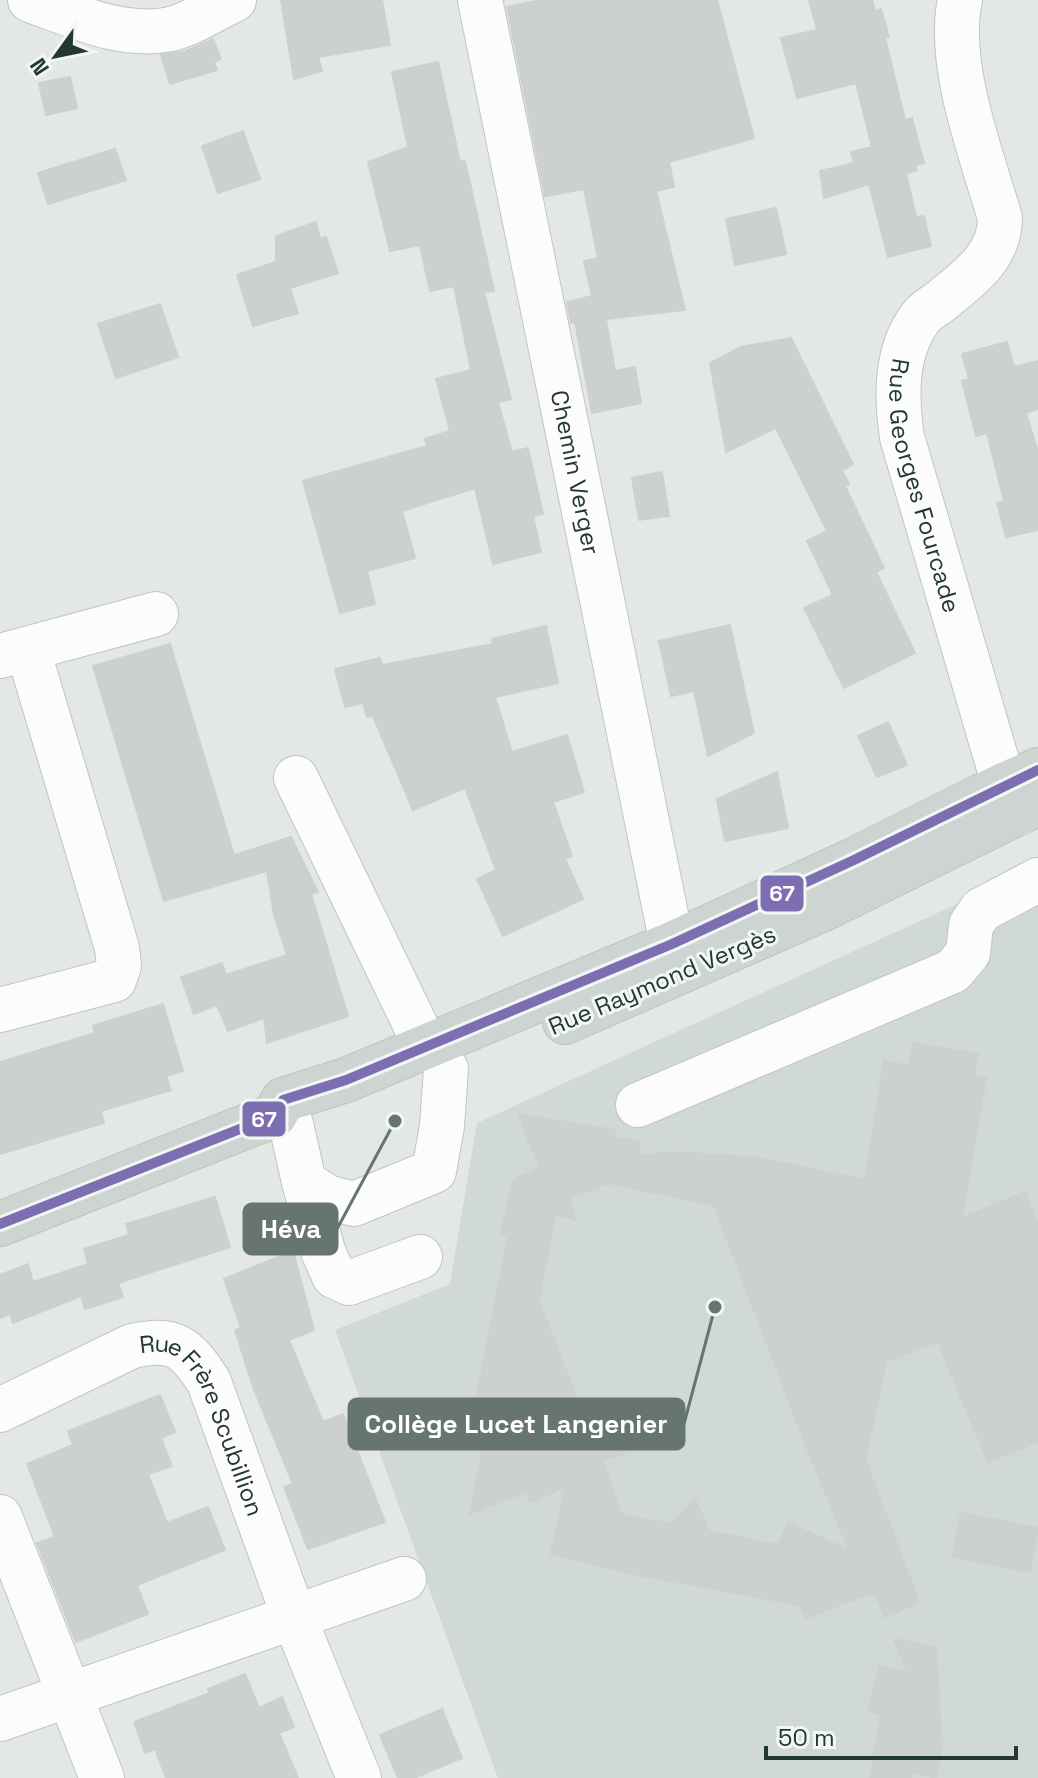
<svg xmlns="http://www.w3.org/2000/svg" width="1038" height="1778" font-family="'Space Grotesk',sans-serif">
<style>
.built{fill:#d1d9d5}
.building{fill:#ccd1ce;stroke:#ccd1ce;stroke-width:2;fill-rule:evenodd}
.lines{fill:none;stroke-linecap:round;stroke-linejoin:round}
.minor-casing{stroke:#c0c5c2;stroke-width:46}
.major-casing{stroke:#bcc4c0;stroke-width:46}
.minor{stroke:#fbfcfb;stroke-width:44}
.major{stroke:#ced4d1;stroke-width:44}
.bus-1-casing{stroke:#f1f7f3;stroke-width:16}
.bus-1{stroke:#7c6eb0;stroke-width:10}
.labels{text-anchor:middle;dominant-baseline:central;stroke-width:6;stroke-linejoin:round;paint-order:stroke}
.street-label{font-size:24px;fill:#233930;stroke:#f1f7f3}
.leader{fill:none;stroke:#66766f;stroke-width:3}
.callout-dot{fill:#66766f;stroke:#f1f7f3;stroke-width:3}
.callout{fill:#66766f;stroke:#66766f;stroke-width:3}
.callout-label{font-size:26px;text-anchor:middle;font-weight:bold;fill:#fff}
.line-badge{stroke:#f1f7f3;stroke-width:3}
.badge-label{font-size:22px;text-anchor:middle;font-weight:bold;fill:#fff}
</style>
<rect width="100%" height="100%" fill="#e3e8e5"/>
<!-- built -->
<path class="built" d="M1038,867V1778H498L335,1330L450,1284L477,1123Z"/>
<!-- building -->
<path class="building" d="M281,0H382L390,45L318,57L322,71L294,79Z
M541,0H717L754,138L669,162L674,187L656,191L685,310L606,319L615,371L635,367L641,403L592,413L575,322L571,323L567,302L592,296L584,261L598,258L584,189L545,196L507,7Z
M809,0H872L875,11L881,9L889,37L885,38L905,120L912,118L924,163L915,165L917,170L906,173L916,217L924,216L931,246L888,257L869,184L824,198L820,171L854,163L851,152L872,147L856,83L797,98L781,38L817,30Z
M213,39L221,59L214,62L217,70L170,84L161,55L186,51Z
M438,62L460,162L465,161L494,291L484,292L511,399L498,402L512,452L528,448L543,514L533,516L541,552L493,564L475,488L402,511L415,558L367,571L375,604L340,613L303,481L427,446L425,439L450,431L436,379L471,370L454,286L430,291L420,245L390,251L368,162L408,147L392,72Z
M70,77L77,108L46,115L39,83Z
M243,131L260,179L218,193L202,146Z
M115,149L126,180L48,204L38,173Z
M776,208L786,254L735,265L726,219Z
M316,222L320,239L326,237L338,273L290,288L298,313L253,326L237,275L276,262V236Z
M160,304L178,357L116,378L98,324Z
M791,338L853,464L842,470L849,484L845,486L884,568L876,572L915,653L844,688L804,608L833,595L807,541L827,531L776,428L726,452L710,363L741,347Z
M1007,342L1014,367L1038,361V409L1026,413L1038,452V530L1006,537L997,503L1004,501L987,433L976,436L962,381L969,379L962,354Z
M662,472L669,516L639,520L632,478Z
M730,625L754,733L708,756L694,691L671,696L659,641Z
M546,626L558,683L495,697L512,752L567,735L584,792L553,802L572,856L565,859L583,899L503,936L477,879L496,870L465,788L413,810L373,716L367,717L363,703L345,707L335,669L380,658L382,665L493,644L492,639Z
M170,644L234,855L291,837L318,892L311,894L348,1016L267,1043L264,1018L228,1031L217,1005L194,1014L181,977L222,963L226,975L287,955L274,915L267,871L164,901L93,666Z
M888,722L907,765L877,777L858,736Z
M777,772L788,828L725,841L717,799Z
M163,1004L183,1071L166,1076L171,1090L101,1111L104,1123L0,1154V1062L95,1033L93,1026Z
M913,1043L978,1054L974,1076L986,1078L962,1218L1025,1192L1038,1223V1442L988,1462L938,1342L886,1361L865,1459L916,1594V1604L885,1617L874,1592L806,1618L800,1605L643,1576L551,1554L566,1487L530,1502L525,1492L470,1514L486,1432L471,1427L508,1237L501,1235L513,1180L540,1168L518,1114L615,1130L614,1137L640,1142L639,1155L679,1152L759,1158L865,1180L884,1061L909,1066ZM608,1183L714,1205L806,1446L849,1550L788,1523L778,1545L709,1531L695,1499L672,1524L622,1515L602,1461L638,1448L624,1411L587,1425L539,1301L555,1214L575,1220L570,1198Z
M215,1197L230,1247L118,1283L123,1297L85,1309L81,1296L13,1323L10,1314L0,1318V1275L28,1264L33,1282L88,1264L84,1249L129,1235L126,1224Z
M293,1251L314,1330L289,1340L323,1422L343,1414L385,1522L308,1549L284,1487L293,1484L253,1387L235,1330L241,1328L224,1279Z
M160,1395L175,1432L161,1438L172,1466L148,1474L167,1523L208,1507L225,1550L137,1585L148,1614L76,1642L37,1543L55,1537L27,1464L73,1445L68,1431Z
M961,1513L1038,1528L1030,1572L952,1557Z
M894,1639L936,1647L941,1739L944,1740L936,1778L913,1772L911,1778H870L881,1714L868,1712L879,1666L908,1672Z
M245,1674L259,1708L282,1697L294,1727L279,1733L298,1778H166L155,1749L145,1753L134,1722L210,1693L208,1689Z
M442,1709L462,1758L414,1778H398L380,1735Z"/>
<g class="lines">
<!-- minor casing -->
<g class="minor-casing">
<g id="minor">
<path d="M30,0C75,16 122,39 171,29C192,24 214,9 234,0"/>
<path id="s1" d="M480,0L672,944"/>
<path id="s2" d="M960,0C946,64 982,156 1000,218C1000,257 969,278 941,301C935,306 926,310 921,317C895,351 896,397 902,437L1004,785L1019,813"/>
<path d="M0,656L156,614"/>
<path d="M296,778L426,1047"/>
<path d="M0,1010L114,980L119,966L117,948L28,650"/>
<path d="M638,1105L953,971L968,953L971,925L981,910L1038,880"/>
<path d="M291,1124L304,1182L327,1197L354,1204L434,1171L442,1126L446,1069"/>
<path d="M304,1182L323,1251L334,1276L349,1283L420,1257"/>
<path id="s3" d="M0,1410L132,1346C174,1337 186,1346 209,1382L294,1617L359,1778"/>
<path d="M0,1517L102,1778"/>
<path d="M0,1719L404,1579"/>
</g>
</g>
<!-- major casing -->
<g class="major-casing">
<path id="major" d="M565,1022L821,910L1038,803
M0,1224L275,1115L283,1100L346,1080L672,944L854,860L1004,785L1038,770"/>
</g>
<!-- minor -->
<use href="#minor" class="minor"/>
<!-- major -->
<use href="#major" class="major"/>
<!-- bus-1 casing -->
<g class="bus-1-casing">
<path id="bus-1" d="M0,1224L275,1115L283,1100L346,1080L672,944L854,860L1038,770"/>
</g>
<!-- bus-1 -->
<use href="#bus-1" class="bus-1"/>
</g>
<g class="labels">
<!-- street labels -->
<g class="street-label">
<text stroke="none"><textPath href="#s1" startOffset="482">Chemin Verger</textPath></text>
<text stroke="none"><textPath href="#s2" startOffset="532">Rue Georges Fourcade</textPath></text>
<text transform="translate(662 980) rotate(-23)">Rue Raymond Vergès</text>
<text stroke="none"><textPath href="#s3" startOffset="268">Rue Frère Scubillion</textPath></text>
</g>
</g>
<!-- callouts -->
<path class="leader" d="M395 1121L337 1229M715 1307L684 1424"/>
<g class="callout-dot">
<circle cx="395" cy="1121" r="8"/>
<circle cx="715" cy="1307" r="8"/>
</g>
<g class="callout">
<rect x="244" y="1204" width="93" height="50" rx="8"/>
<rect x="349" y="1399" width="335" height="50" rx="8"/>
</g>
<g class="callout-label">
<text x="291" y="1238">Héva</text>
<text x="516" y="1433">Collège Lucet Langenier</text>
</g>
<g class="line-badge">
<rect x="759" y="874" width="46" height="39" rx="8" fill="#7c6eb0"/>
<rect x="241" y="1100" width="46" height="38" rx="8" fill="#7c6eb0"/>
</g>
<g class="badge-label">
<text x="782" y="901">67</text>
<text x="264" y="1127">67</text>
</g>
<!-- north arrow -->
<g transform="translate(56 56) rotate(237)" stroke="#f1f7f3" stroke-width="6" paint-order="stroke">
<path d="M0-6L14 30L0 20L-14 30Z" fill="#233930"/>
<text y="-12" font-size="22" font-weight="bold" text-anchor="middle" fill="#233930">N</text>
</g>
<!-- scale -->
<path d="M766 1746v12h250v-12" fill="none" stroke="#233930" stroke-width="4"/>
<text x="778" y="1746" font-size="24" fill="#233930" stroke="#f1f7f3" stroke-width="6" paint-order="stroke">50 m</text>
</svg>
